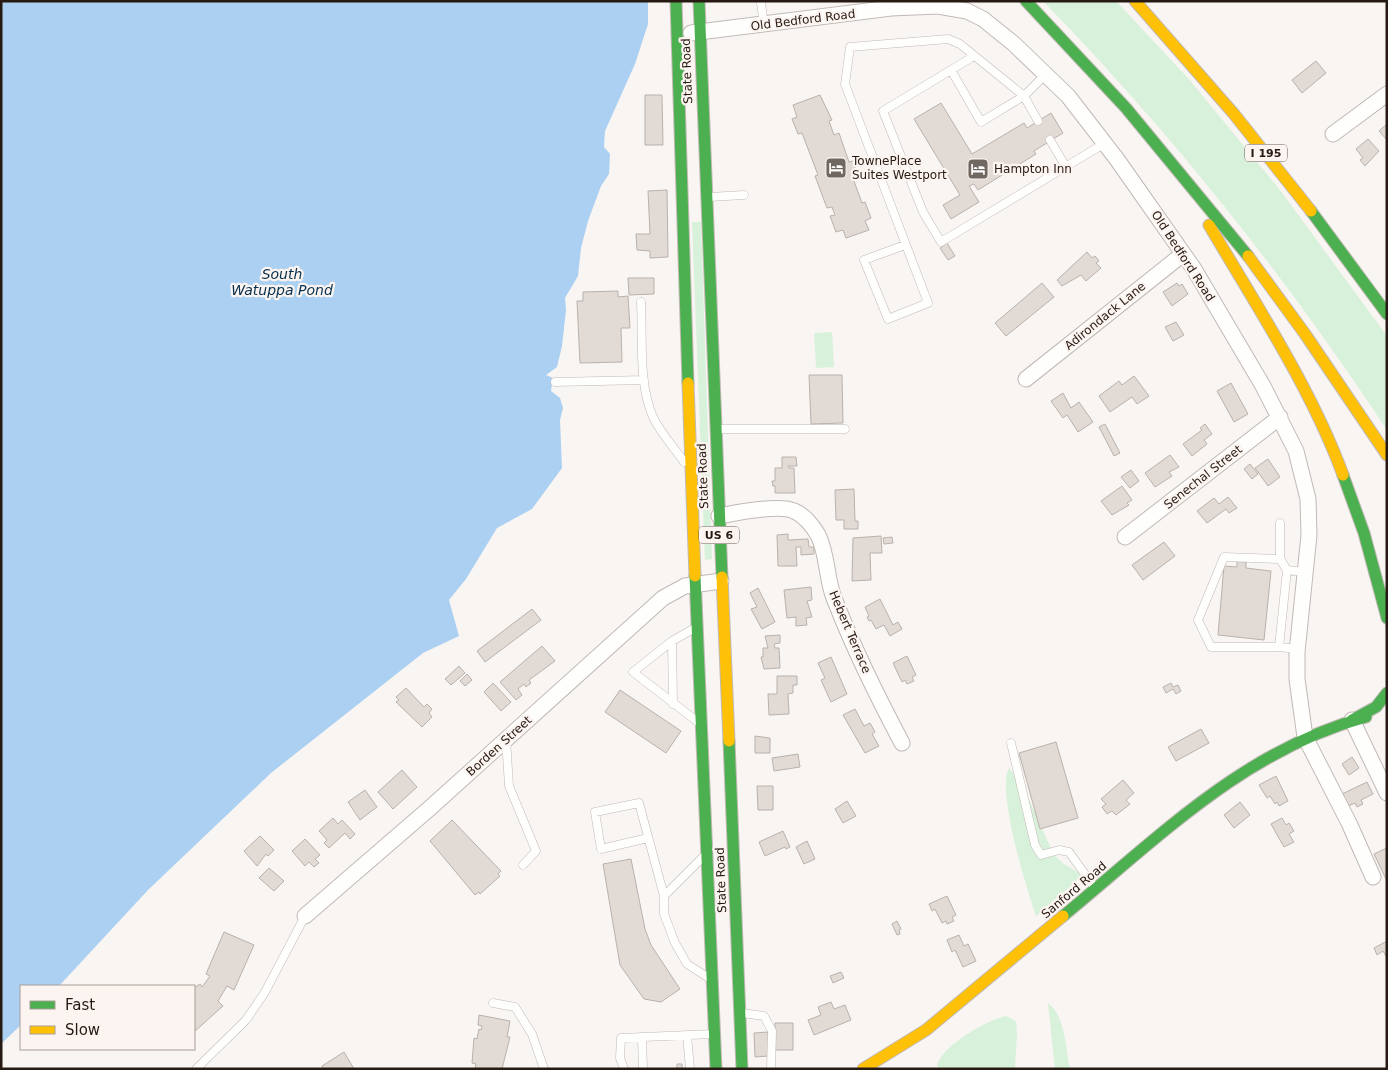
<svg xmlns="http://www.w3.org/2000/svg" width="1388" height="1070" font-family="'DejaVu Sans',sans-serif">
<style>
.green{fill:#d8f1da}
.water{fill:#abd0f2}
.building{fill:#e2dad5;stroke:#b9b1ac}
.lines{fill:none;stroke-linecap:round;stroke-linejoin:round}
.lane-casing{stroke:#c1b9b4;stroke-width:9}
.street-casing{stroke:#c1b9b4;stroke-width:17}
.fast-casing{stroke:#c1b9b4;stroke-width:13}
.slow-casing{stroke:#c1b9b4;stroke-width:13}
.lane{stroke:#fefefd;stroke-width:8}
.street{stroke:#fefefd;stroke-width:15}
.fast{stroke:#4caf50;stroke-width:11}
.slow{stroke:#ffc107;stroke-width:11}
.labels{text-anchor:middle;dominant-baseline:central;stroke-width:4.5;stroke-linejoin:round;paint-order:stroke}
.shield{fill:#fcf4f0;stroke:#675b55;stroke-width:1}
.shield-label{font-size:11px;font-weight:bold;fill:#271a12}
.street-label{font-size:12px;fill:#271a12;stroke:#fcf4f0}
.poi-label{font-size:12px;fill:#271a12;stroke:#fcf4f0;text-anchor:start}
.water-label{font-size:14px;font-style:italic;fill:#06304f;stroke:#fcf4f0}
</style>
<rect width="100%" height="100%" fill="#f9f5f3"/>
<!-- green -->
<path class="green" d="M1043,1H1116L1188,78L1280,190L1387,336V430C1283,273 1174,136 1043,1Z
M692,222H701L712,559L705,560Z
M832,332L834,367L816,368L814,333Z
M1009,768L1022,784L1054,855L1064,864L1081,874V877L1036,916C1027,890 996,790 1009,768Z
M1048,1003C1065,1015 1066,1050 1070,1069H1055Z
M1006,1016L1016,1021L1017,1034L1015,1069H940L937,1065C943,1045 987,1020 1006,1016Z"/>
<!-- water -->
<path class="water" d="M1,1H648V24L635,64L605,131L604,147L610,154L609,174L601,186L588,221L581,248L578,276L565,298L566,310L562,346L557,367L546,375L553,378L551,391L560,398L563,408L560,420L562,468L532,509L497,528L466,579L449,600L459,636L423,653L271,773L148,890L59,986H21V1025L1,1044Z"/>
<!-- building -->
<path class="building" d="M1316,61L1326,73L1302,93L1292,80Z
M645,95H662L663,145H645Z
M820,95L832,120L829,121L834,135L839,133L849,162L853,161L859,179L854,181L862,203L865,202L871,218L865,221L869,230L846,238L843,230L836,232L830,216L835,215L832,207L827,208L815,176L818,175L802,133L798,134L792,119L797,117L793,105Z
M941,103L972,154L1024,123L1027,128L1051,113L1063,133L1034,151L1036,154L978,190L974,184L969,186L979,202L951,219L943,205L960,195L914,119Z
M1387,124V140L1379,131Z
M1368,139L1379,151L1365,166L1360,160L1363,158L1356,149Z
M667,190L668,257L650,258V251L637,250L636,234H650L648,191Z
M947,243L955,256L948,260L940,248Z
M1087,252L1092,258L1095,256L1099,261L1096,263L1101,268L1086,281L1081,275L1062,286L1057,280Z
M628,278H654V294L629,295Z
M1042,283L1054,297L1006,336L995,323Z
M1177,283L1179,286L1182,284L1188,294L1172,306L1163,292Z
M618,291V297L628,296L630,328H621L622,362L580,363L577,301H583V292Z
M1176,322L1184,335L1173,341L1165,327Z
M809,375H842L843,423L811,424Z
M1134,376L1149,396L1137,404L1132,397L1110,412L1099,396L1119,381L1122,385Z
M1231,383L1248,414L1234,422L1217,391Z
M1063,393L1071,408L1079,402L1093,422L1078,432L1067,415L1063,418L1051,401Z
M1105,424L1120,453L1114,456L1099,427Z
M1205,424L1212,434L1204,440L1207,444L1192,456L1183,444L1202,430L1200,428Z
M1170,455L1179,467L1169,472L1172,476L1155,487L1145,473Z
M782,457H796L797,466H788L789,468H794L795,493H775V486H773L772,481H775V468H782Z
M1268,459L1280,477L1268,486L1255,468Z
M1250,464L1258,474L1252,479L1244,469Z
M1131,470L1139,481L1130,488L1121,477Z
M1122,486L1132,500L1127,503L1129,505L1112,515L1101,501Z
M854,489L855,521H858V529H844V520H836L835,490Z
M1228,497L1237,508L1229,513L1226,509L1207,523L1197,511L1214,498L1219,504Z
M788,534V540L808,539L809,547H814V554L801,555V547H796L797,566H778L777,535Z
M881,536L882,553H870L871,580L852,581L853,538Z
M892,537L893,543L884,544L883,538Z
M1164,542L1175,556L1143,580L1132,565Z
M1237,561L1246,562V568L1271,571L1264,640L1218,635L1224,566L1237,567Z
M811,587L812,600L807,601L812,617L806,618L807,625L796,626V617L787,618L784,590Z
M758,588L775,622L762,629L751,609L757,607L750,593Z
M880,599L893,625L898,622L902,629L890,636L884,625L876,629L871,620L869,621L867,617L869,616L865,607Z
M532,609L541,620L485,662L477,651Z
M780,635V643L774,644L775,648H779L780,668L764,669L761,657H763V648H768L765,636Z
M542,646L555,661L529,680L531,683L526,687L524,684L518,689L522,695L516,700L500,682Z
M907,656L916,675L912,677L914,681L907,684L905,680L902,682L893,663Z
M831,657L847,694L831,702L821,680L825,678L818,663Z
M459,666L465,673L451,685L445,679Z
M467,674L472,680L465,686L460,681Z
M777,676H797V685H793V693L788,694L789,714L769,715L768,694H777Z
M493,683L511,702L501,711L484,692Z
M1171,683L1173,687L1178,685L1181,691L1176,694L1173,689L1166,693L1163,687Z
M406,688L424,707L427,704L432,709L429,713L432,717L422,727L396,702L399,700L396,697Z
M620,690L681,731L666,753L605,712Z
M855,709L864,726L870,723L875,732L872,734L879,746L865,753L843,715Z
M1201,729L1209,743L1176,761L1168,747Z
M755,736L770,738V753H755Z
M1056,742L1078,818L1040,829L1019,753Z
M798,754L800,767L774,771L772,758Z
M1352,757L1359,768L1349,775L1342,764Z
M402,770L417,787L393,809L378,792Z
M1276,776L1288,801L1279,806L1277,802L1275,804L1270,796L1267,798L1259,785Z
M1123,780L1134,793L1126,800L1130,804L1116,815L1112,811L1107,814L1102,807L1106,804L1101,799Z
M1367,782L1373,794L1361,800L1363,804L1357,807L1355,803L1348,806L1342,794Z
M757,786H773V810H758Z
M365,790L377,807L360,820L348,802Z
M847,801L856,816L843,823L835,809Z
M1240,802L1250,815L1234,828L1224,815Z
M333,818L338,824L342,820L355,834L350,839L345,833L329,848L324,843L327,840L319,831Z
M1282,818L1286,825L1289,823L1294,831L1289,834L1294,842L1284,847L1271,824Z
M452,820L501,871L498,874L500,876L480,894L479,892L475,895L430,841Z
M783,831L790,847L786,849L785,847L765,856L759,842Z
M260,836L274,850L268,856L266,854L257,866L244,851Z
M305,839L320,855L315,859L319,863L314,867L309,862L305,866L292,851Z
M807,841L815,859L804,864L796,847Z
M1387,848V881L1374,854Z
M631,859L645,929L651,945L680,989L661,1002L644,999L620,965L603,864Z
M269,868L284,881L274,891L259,878Z
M947,896L956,915L952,917L954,921L947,924L946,921L942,923L935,909L932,911L929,904Z
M897,921L901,929L899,930L900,934L897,935L892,924Z
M224,932L254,945L234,990L227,986L218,1001L223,1006L194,1032V988L200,984L202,987L210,976L206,974Z
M959,935L964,946L968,944L976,961L963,967L955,950L952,952L947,940Z
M1387,941V958L1383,951L1377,955L1374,948Z
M841,972L844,978L833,983L830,976Z
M831,1002L834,1009L845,1005L851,1020L814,1035L808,1020L821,1015L818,1007Z
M479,1015L510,1021L507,1037H510L502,1069H475L476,1064L472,1063L474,1038L477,1039L479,1029L481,1030L482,1026L478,1025Z
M775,1023H793V1050H775Z
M768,1032L769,1056L755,1057L754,1033Z
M344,1052L354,1069H323L322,1066Z
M677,1064H682V1069H677Z"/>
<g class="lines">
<!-- lane casing -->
<g class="lane-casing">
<path id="lane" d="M761,3L764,25
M951,70L974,56
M1038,121L1024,96L981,122L951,70L883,111L923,212L941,242L1105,143
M1050,140L1066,167
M709,197L744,195
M905,245L864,260L888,319L928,303L845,84L850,47L948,39L960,44L1024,96L1046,74
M641,302C643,338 638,383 653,417C661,434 674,447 684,462
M555,382L644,380
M717,429H845
M1280,559V523
M695,628L672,641L633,672L698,722
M672,641L673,704
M1279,647H1211L1198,620L1224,557L1280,559L1287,570
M1297,649L1279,647L1287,570L1305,572
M506,739L509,786L536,851L523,865
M1011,743L1035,845L1041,855L1059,850L1069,852L1095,888
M648,838L601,849L595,812L639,803L664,896V914L675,943L687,964L709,978
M664,896L703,857
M493,1003L515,1007L532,1034L544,1069
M742,1013L764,1016L772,1031L771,1069
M687,1035L690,1069
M642,1037L643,1069
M196,1069L246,1020L265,992L305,916
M624,1069L620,1058L621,1038L713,1034"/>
</g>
<!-- street casing -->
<g class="street-casing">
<path id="street" d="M691,33L891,8L938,6L967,11L983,19L1014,44L1068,96L1116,158L1194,269L1263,386L1296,451L1308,499L1309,535L1297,652V679L1305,737L1349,823L1373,877
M1333,134L1387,94
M1026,379L1183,254
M719,516C735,513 780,504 794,511C804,515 813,526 818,535C828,555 826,578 834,598C853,647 877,696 902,743
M1125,537L1280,417
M1352,720L1387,793
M305,916L430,808L663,598L685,586L721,581"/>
</g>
<!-- fast casing -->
<g class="fast-casing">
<path id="fast" d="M676,1L688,383
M699,1L722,577
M1026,1L1126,108L1248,256
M1311,211L1387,314
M1343,475L1364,533L1387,618
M695,576L716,1069
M1352,720L1376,707L1387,693
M729,741L742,1069
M1063,916C1158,838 1244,750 1366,717"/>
</g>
<!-- slow casing -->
<g class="slow-casing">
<path id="slow" d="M1135,1L1234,114L1311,211
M1209,225C1256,305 1311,388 1343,475
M1248,256L1305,334L1387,455
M688,383L695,576
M722,577L729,741
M863,1069L926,1030L1063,916"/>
</g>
<!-- lane -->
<use href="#lane" class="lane"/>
<!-- street -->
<use href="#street" class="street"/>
<!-- fast -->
<use href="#fast" class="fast"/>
<!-- slow -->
<use href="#slow" class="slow"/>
</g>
<!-- icons -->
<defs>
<g id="hotel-square" transform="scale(1.125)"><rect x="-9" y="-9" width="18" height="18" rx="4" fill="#706761" stroke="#fcf4f0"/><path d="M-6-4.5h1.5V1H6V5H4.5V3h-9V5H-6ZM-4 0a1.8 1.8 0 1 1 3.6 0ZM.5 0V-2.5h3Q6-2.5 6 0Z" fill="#fff"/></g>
</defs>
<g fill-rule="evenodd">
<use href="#hotel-square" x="836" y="168"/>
<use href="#hotel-square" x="978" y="169"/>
</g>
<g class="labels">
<!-- shield labels -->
<g class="shield">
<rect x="1245" y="144.5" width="42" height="17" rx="4"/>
<rect x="699" y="526.5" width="40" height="17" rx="4"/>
</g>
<g class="shield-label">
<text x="1266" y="153">I 195</text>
<text x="719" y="535">US 6</text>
</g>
<!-- street labels -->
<g class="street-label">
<text transform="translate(803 20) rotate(-7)">Old Bedford Road</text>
<text transform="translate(687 71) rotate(-92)">State Road</text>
<text transform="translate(1183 256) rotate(57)">Old Bedford Road</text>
<text transform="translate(1105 316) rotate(-39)">Adirondack Lane</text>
<text transform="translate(703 476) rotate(-92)">State Road</text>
<text transform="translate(1203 477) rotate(-38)">Senechal Street</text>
<text transform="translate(850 632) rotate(67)">Hebert Terrace</text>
<text transform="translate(499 746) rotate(-42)">Borden Street</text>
<text transform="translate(721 880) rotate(-92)">State Road</text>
<text transform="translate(1074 890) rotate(-40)">Sanford Road</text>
</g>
<!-- poi labels -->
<g class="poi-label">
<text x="852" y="161">TownePlace<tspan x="852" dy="14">Suites Westport</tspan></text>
<text x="994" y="169">Hampton Inn</text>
</g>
<!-- water labels -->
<g class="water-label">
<text x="282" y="274">South<tspan x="282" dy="16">Watuppa Pond</tspan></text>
</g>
</g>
<!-- border -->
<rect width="1388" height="1070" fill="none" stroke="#271a12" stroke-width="5"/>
<!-- legend -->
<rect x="20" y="985" width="175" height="65" fill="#fcf4f0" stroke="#a79d97"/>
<rect x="30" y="1001" width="25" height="8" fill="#4caf50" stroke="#a79d97"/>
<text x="65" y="1010" font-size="15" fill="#271a12">Fast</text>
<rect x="30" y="1026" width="25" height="8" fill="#ffc107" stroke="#a79d97"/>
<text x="65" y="1035" font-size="15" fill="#271a12">Slow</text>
</svg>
